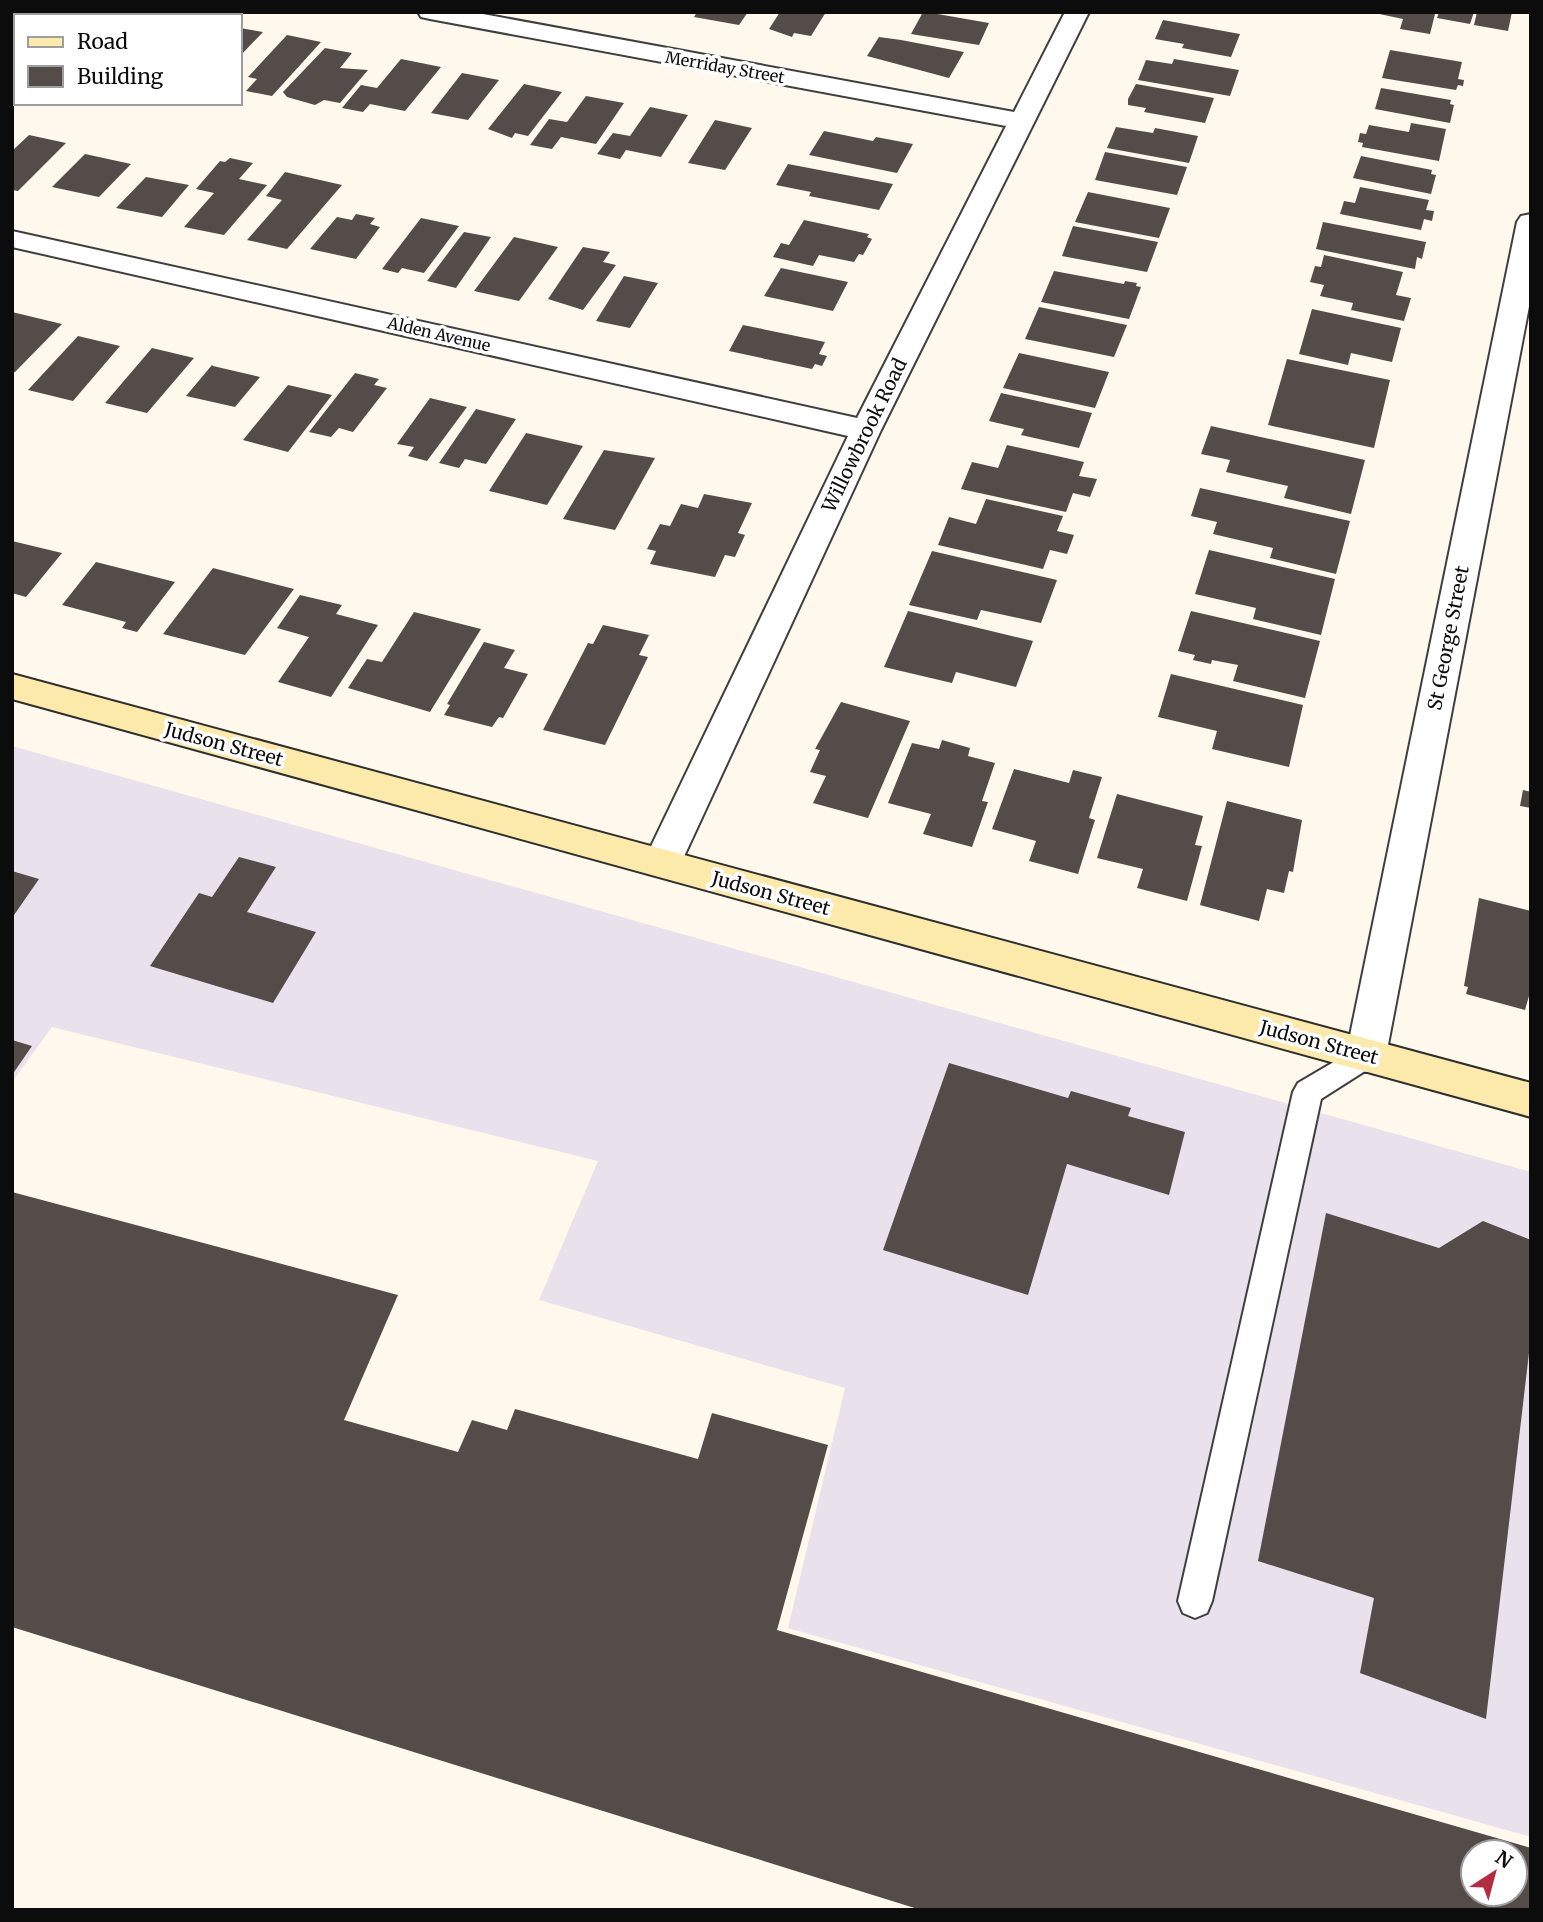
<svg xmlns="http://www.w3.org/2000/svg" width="1543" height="1922" font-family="Merriweather,serif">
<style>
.industrial{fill:#e9e1eb}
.building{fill:#544c49;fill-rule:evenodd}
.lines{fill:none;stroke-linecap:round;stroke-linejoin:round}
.lane-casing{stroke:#3f3f3f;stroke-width:4}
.street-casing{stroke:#3f3f3f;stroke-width:4}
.secondary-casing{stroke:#2e2e2e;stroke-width:4}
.lane{fill:#fff;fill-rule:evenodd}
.street{fill:#fff;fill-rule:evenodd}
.secondary{fill:#fbeaaa;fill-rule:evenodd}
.labels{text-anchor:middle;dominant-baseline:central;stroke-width:7;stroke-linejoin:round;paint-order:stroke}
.far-street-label{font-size:16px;fill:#0c0c0c;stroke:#fff}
.street-label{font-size:19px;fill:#0c0c0c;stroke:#fff}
</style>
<rect width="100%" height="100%" fill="#fef9ec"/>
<!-- industrial -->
<path class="industrial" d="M12,746L1531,1172V1837L788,1628L845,1388L539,1300L598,1161L52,1027L12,1082Z"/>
<!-- building -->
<path class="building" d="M36,12H77L73,16H32Z
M99,12H144L140,16H95Z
M697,12H748L739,25L694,17Z
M780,12H826L811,36L794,33L792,37L769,29Z
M923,12H926L989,23L979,45L911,34Z
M1370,12H1424L1435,14L1430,34L1400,29L1403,19Z
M1439,12H1474L1470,24L1437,18Z
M1477,12H1512L1508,31L1474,25Z
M1163,20L1240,34L1231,57L1182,48L1184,44L1155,39Z
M240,28L263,32L240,56Z
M287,35L321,42L272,96L246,91L257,79L248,77Z
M879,37L901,40L964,52L949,78L867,56Z
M325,48L352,53L340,68L368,70L340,103L324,100L315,105L287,97L283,92Z
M1390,50L1462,62L1458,79L1464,80L1463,86L1458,85L1456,90L1382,78Z
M401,59L441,67L405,111L370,104L363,112L342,108L361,85L377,88Z
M1174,59L1239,70L1230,96L1138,80L1146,60L1172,64Z
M462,73L499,80L468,120L431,113Z
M524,84L562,92L528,136L515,133L512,138L488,129Z
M1136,84L1214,98L1205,123L1144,112L1146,108L1128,105V99Z
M1381,88L1451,100L1450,104L1454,105L1450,123L1375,109Z
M586,96L624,103L596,144L561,137L552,149L530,145L549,119L567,122Z
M650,107L688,115L661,157L626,150L620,159L597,154L613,133L630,136Z
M715,120L752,128L725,170L688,163Z
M1411,123L1446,129L1439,161L1362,147L1363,143L1358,142L1360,133L1366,134L1369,125L1409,132Z
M1116,127L1153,133L1155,128L1198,136L1189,163L1107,148Z
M824,131L873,141L876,137L913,144L897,173L809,155Z
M29,135L66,143L18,191L12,190V151Z
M1105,152L1187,167L1177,195L1095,180Z
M85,154L131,164L99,197L52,187Z
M1361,156L1432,170L1431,174L1436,175L1431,194L1353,178Z
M230,158L253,163L239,179L267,185L224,235L184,227L214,193L196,189L220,161L225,162Z
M788,164L893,184L879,210L809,196L811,192L776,185Z
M285,172L342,185L287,249L247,240L282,200L266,196Z
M146,177L189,185L162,217L116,208Z
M1360,187L1429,200L1426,210L1434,211L1432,221L1424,219L1421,230L1340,214L1344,201L1355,203Z
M1088,192L1170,208L1159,238L1075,222Z
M356,214L375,218L370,224L380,227L356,259L310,249L337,217L352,220Z
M421,218L459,226L424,273L402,268L398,273L382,269Z
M804,220L869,234L867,237L872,239L863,255L859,254L854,262L819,255L813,266L773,257L781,243L789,245Z
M1323,222L1426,242L1422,259L1417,257L1415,269L1316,249Z
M1073,226L1158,242L1147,272L1062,256Z
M464,232L491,237L456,288L427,281Z
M514,237L558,247L519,301L474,291Z
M583,247L610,252L603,262L616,265L583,310L548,299Z
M1324,255L1403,272L1396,295L1411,298L1404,321L1351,310L1353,303L1320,296L1324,285L1310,282L1315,266L1321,267Z
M781,268L848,282L833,311L764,296Z
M1054,271L1124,284L1125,281L1137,283L1136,286L1141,287L1129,319L1041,302Z
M624,276L658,283L630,328L596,321Z
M1039,307L1127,325L1114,357L1025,339Z
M1312,309L1401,328L1392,362L1351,353L1348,365L1299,354Z
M12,312L62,324L15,372H12Z
M743,325L825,342L819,354L827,356L822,366L815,364L812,369L729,351Z
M78,336L120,346L73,401L28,390Z
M152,348L194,358L147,413L105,403Z
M1019,353L1109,372L1095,408L1003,388Z
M1287,359L1390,380L1374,448L1268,425Z
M212,365L213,366L260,377L235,407L186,396Z
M355,373L379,379L374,385L387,388L353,432L339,428L331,437L309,432Z
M288,385L332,395L288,452L243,440Z
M1001,393L1092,413L1079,448L1021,435L1024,429L989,421Z
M430,398L467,407L427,461L408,456L414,447L397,444Z
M476,409L516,419L486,464L465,459L459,468L439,463Z
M1211,426L1365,460L1351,514L1284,498L1288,486L1226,472L1230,460L1201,454Z
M526,433L583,446L547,505L489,491Z
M1007,445L1084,462L1079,476L1097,479L1090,497L1073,493L1066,512L961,489L972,462L998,468Z
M604,450L655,458L615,530L563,519Z
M1200,488L1350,521L1336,574L1270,558L1273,548L1213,534L1217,522L1191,516Z
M704,494L752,503L738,533L745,535L735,557L725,555L715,577L650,564L656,551L647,549L660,524L670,526L681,504L698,508Z
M986,499L1063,516L1057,531L1074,535L1067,554L1050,550L1043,569L938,545L949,517L976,524Z
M12,541L62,553L26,597L12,593Z
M1209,550L1335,579L1321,635L1253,619L1256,608L1195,594Z
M932,551L1057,580L1041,623L981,610L977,620L909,605Z
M96,562L175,582L137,632L122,628L126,622L62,605Z
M213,568L294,589L245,655L163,634Z
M300,595L342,605L336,614L378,625L331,697L278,682L309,637L277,628Z
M908,611L1033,641L1016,687L956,672L952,683L884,667Z
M1191,611L1320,641L1305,698L1233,681L1238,665L1212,660L1211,664L1193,660L1195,655L1178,651Z
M414,612L481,629L430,712L348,688L367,659L382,662Z
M603,625L649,635L639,655L648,657L605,745L543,730L588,643L593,644Z
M484,642L515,650L504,668L528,674L503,718L499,717L492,727L444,715L450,705L447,704Z
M1171,674L1303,705L1289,767L1212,749L1217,731L1158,717Z
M841,702L910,721L868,818L813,803L826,776L810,772L820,750L815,749Z
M942,740L970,748L968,756L995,763L982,801L988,802L972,847L923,834L931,814L888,803L912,743L939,749Z
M1014,769L1069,783L1073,770L1102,777L1089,818L1095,820L1078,874L1029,861L1036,841L992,829Z
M1523,790L1531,792V808L1520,806Z
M1117,794L1203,816L1195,845L1202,846L1187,901L1137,888L1143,869L1097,858Z
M1227,801L1302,820L1293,872L1289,871L1284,893L1267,889L1259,921L1200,905Z
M239,857L276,867L247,912L316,932L273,1003L150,966L199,893L212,897Z
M12,871L39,879L12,918Z
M1479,898L1531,911V989L1525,1010L1466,994L1468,987L1464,986Z
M12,1040L32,1046L12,1075Z
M949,1063L1068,1098L1071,1091L1131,1108L1128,1116L1185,1132L1169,1195L1067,1164L1028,1295L883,1250Z
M12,1192L398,1295L344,1420L458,1452L472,1420L507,1430L515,1409L698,1459L712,1413L828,1445L777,1630L1531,1848V1910H921L12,1627ZM1473,1852H1515V1894H1473Z
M1326,1213L1439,1248L1483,1221L1531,1240V1336L1486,1719L1360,1673L1374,1598L1258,1561Z"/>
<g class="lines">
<!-- lane casing -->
<g class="lane-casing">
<path id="lane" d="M1366,1043L1376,1046L1380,1055L1376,1064L1321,1099L1212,1601L1207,1613L1195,1618L1183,1613L1178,1601L1293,1092L1298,1083Z"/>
</g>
<!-- street casing -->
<g class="street-casing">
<path id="street" d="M418,12H472L1014,112L1065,12H1089L881,430L681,863L675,873L662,877L649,873L643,863L848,436L12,247V231L857,418L1006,126L430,19L421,17Z
M1531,214V296L1386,1055L1380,1067L1366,1072L1352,1067L1346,1055L1517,222L1521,216Z"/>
</g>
<!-- secondary casing -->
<g class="secondary-casing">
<path id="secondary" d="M12,674L1531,1083V1117L12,699Z"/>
</g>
<!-- lane -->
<use href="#lane" class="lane"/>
<!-- street -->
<use href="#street" class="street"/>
<!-- secondary -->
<use href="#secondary" class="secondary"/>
</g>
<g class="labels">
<!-- far-street labels -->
<g class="far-street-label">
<text transform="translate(725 67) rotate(10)">Merriday Street</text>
<text transform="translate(439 334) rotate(13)">Alden Avenue</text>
</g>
<!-- street labels -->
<g class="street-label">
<text transform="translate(864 435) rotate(-64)">Willowbrook Road</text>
<text transform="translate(1448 638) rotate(-79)">St George Street</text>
<text transform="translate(224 744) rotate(15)">Judson Street</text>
<text transform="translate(771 893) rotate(15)">Judson Street</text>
<text transform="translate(1319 1042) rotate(15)">Judson Street</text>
</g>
</g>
<!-- border -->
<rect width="1543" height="1922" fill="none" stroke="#0c0c0c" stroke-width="28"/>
<!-- legend -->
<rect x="14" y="14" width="228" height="91" fill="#ffffff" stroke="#9e9e9e" stroke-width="2"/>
<rect x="28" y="37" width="35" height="10" fill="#fbeaaa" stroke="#9e9e9e" stroke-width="2"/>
<text x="77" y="49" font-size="21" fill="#0c0c0c">Road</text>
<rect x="28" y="66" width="35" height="21" fill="#544c49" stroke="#9e9e9e" stroke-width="2"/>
<text x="77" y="84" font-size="21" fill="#0c0c0c">Building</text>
<!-- north arrow -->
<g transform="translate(1494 1873) rotate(36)"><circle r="33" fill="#ffffff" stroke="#9e9e9e" stroke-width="2"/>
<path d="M0-5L12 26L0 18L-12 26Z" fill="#b52b40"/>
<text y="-10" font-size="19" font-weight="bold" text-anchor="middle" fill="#0c0c0c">N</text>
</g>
</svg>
